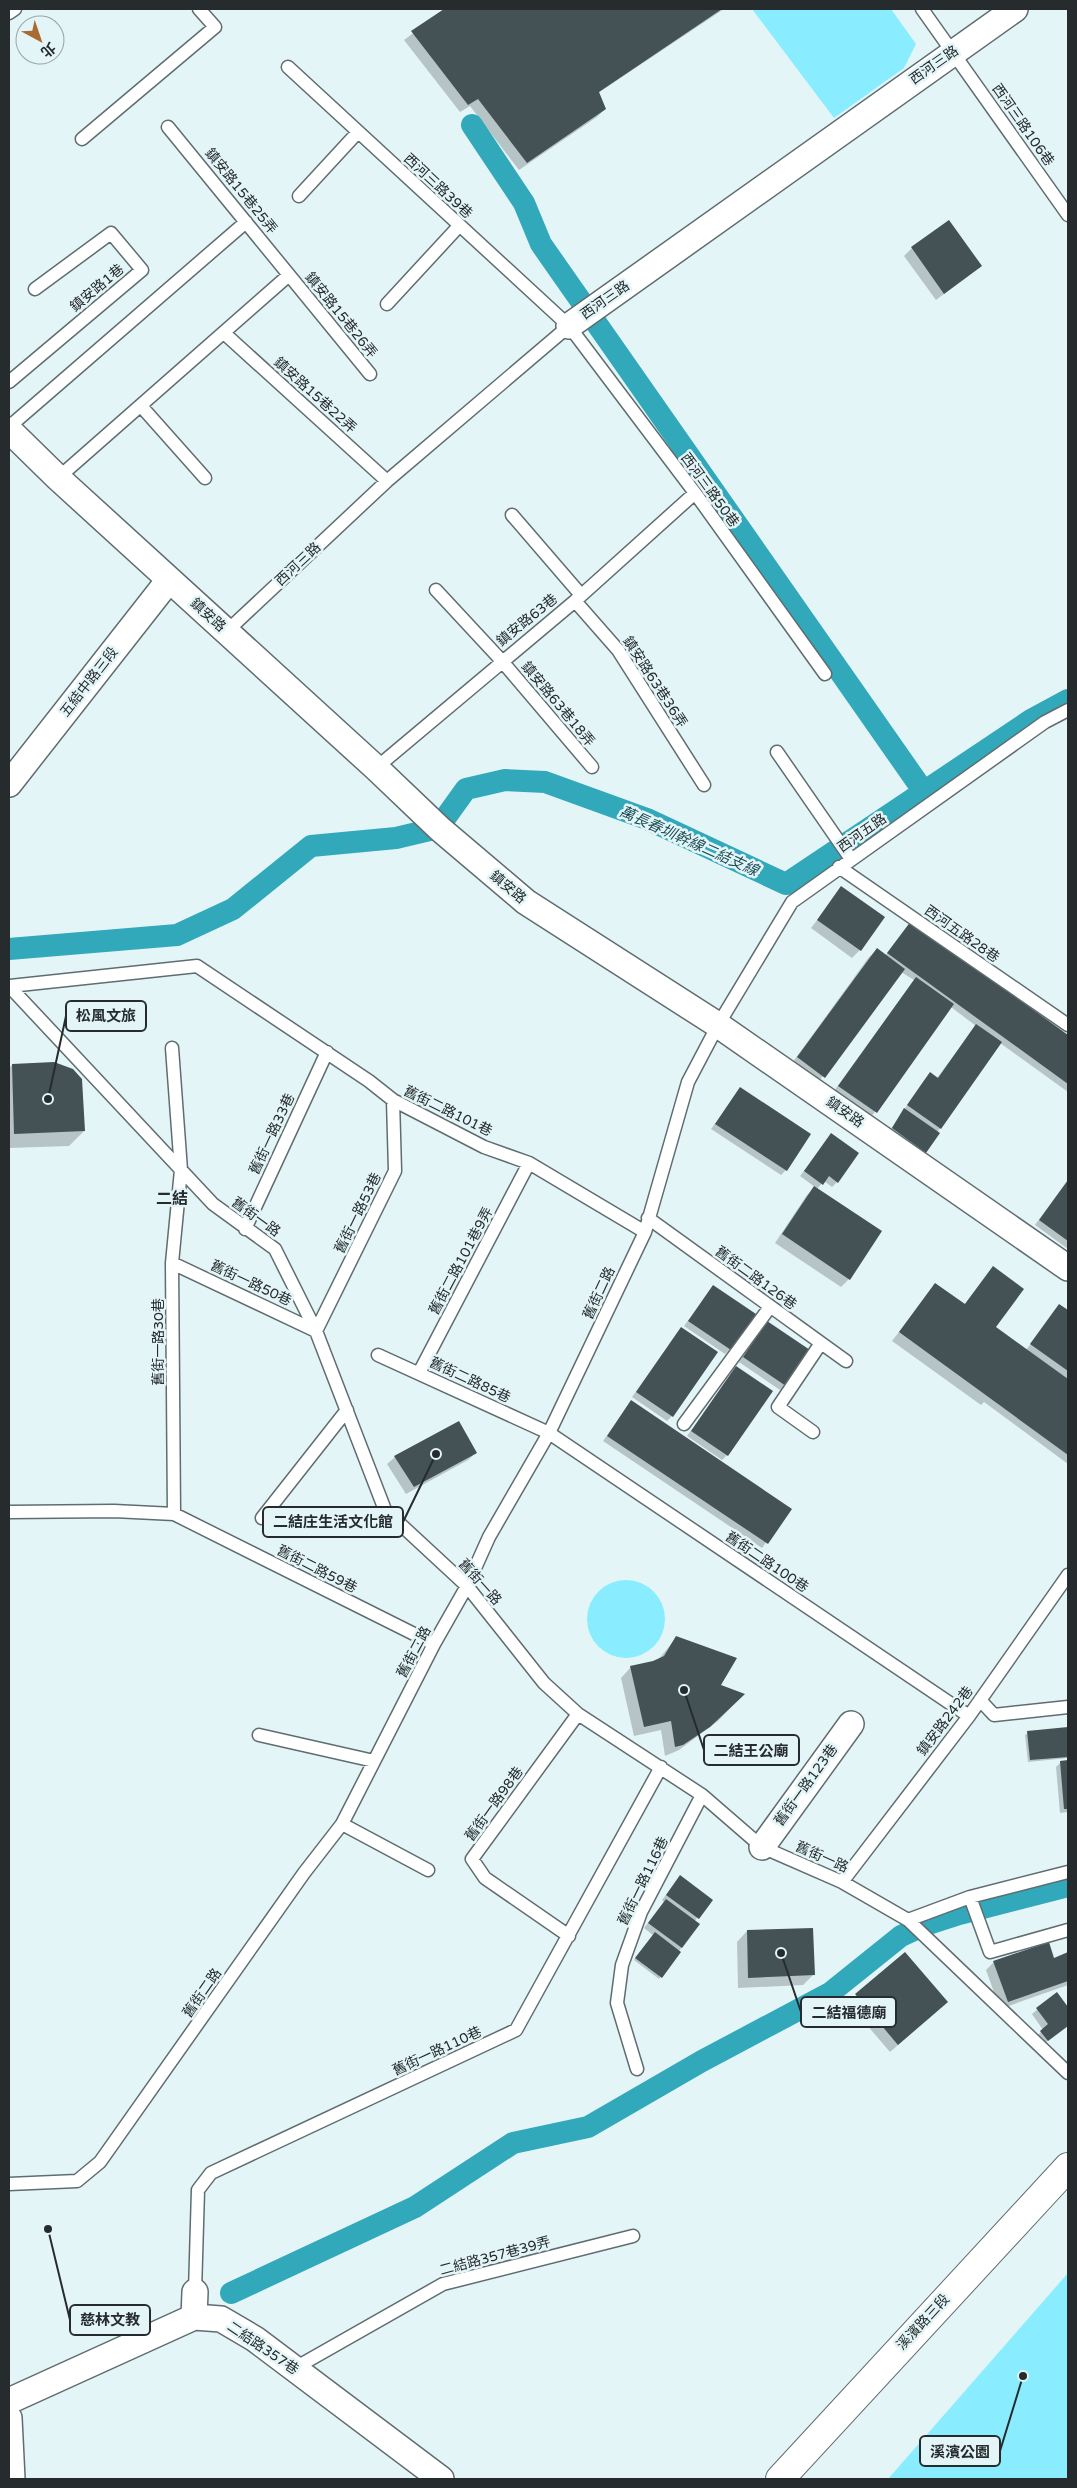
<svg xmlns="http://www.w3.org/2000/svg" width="1077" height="2488" font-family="'Varela Round','Noto Sans TC',sans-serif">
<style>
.green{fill:#89edff}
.shadow{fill:#0003}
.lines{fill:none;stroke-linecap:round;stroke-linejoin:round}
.canal{stroke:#32a8bb;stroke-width:22}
.building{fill:#445255}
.service-casing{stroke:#5f6d70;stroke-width:15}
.minor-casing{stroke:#5f6d70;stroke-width:28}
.tertiary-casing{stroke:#5f6d70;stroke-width:30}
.service{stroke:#fff;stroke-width:12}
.minor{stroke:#fff;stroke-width:25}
.tertiary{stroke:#fff;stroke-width:28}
.labels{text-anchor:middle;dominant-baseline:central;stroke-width:5;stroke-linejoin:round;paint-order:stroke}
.street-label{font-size:14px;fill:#262c2e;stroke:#e4f5f8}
.water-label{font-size:15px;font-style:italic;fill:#1f4f58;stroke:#e4f5f8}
.quarter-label{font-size:16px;font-weight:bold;fill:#262c2e;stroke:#e4f5f8}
.leader{fill:none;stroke:#262c2e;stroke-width:2}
.callout-dot{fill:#262c2e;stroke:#e4f5f8;stroke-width:2}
.callout{fill:#e4f5f8;stroke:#262c2e;stroke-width:2}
.callout-label{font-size:15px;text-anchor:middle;font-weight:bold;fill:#262c2e}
</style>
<rect width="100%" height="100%" fill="#e4f5f8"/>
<!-- green -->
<path class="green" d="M752,9H891L916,44L904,68L834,118Z
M587 1619a39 39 0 1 1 78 0a39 39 0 1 1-78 0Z
M1068,2273V2479H888Z"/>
<!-- shadow -->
<path class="shadow" d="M446,9H724L598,93L605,109L597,117L519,170L470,106L460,112L404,40Z
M912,248L981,266L936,300L904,256Z
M842,888L860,950L852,958L811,928Z
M911,922L1068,1036V1092L1000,1043L920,1157L888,1133L925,1079L930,1074L937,1078L976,1026L951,1007L871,1117L834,1091L914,980L901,972L816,1085L790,1066L869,957L877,950L885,956Z
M12,1065L84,1131L69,1146L9,1148V1068Z
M740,1089L786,1170L781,1175L711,1129Z
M831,1135L837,1182L832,1187L824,1181L817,1189L849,1279L841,1287L775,1243L807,1195L815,1187L800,1176Z
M1068,1180V1249L1035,1225Z
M993,1267L994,1327L1026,1350L1060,1305L1068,1312V1464L984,1402L981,1405L892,1341L936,1284L964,1305Z
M713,1287L730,1349L725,1354L684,1326Z
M767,1323L785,1385L780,1390L739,1362Z
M681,1328L672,1416L667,1421L632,1397Z
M736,1368L727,1455L722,1460L687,1436Z
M631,1402L790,1509L762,1548L603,1441Z
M476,1453L468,1460L406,1494L387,1464L395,1457Z
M676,1638L719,1686L743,1695L718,1721L679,1750L665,1756L661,1730L634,1736L621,1678L631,1667L658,1660Z
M1068,1729V1758L1028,1762L1025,1735L1028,1733Z
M1068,1761V1812L1060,1813L1056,1767L1061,1762Z
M680,1877L711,1900L694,1922L698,1925L659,1979L634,1960L653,1935L644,1928L664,1902L662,1900Z
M747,1931L813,1975L803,1985L738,1988L737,1942Z
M905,1953L938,2010L890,2052L848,2003Z
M1068,1954V1985L1000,2009L986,1970L994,1962L1053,1959Z
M1056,1994L1068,2009V2026L1042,2045L1036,2037L1043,2030L1032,2014Z"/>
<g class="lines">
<!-- canal -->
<path class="canal" d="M472,125L524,203L541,244L924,792
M9,949L177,935L233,909L311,846L396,838L438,828L466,789L505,780L545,782L647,819L786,884L1031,720L1068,700
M231,2293L415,2207L513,2143L588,2127L702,2061L830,1993L901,1936L925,1925L959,1914L1068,1886"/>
</g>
<!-- building -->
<path class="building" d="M444,9H722L599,92L606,109L527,163L478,99L468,105L411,31Z
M949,220L982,266L944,294L911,247Z
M841,886L885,917L861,951L817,920Z
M911,921L1068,1035V1084L887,953Z
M877,948L905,969L825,1078L797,1057Z
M916,977L954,1004L877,1113L838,1086Z
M976,1024L1002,1042L941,1129L907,1105L930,1072L938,1078Z
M54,1062L73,1069L82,1079L85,1131L14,1134L12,1064Z
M740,1087L811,1134L787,1171L715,1124Z
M904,1108L940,1133L926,1153L892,1128Z
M831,1133L859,1153L838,1183L829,1176L823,1185L804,1171Z
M1068,1180V1241L1039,1220Z
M814,1186L882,1231L850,1280L782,1234Z
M993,1266L1024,1289L996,1327L1068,1379V1455L899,1332L935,1283L965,1304Z
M713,1285L756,1314L731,1350L688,1321Z
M1059,1304L1068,1310V1371L1030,1344Z
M767,1321L810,1350L786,1386L743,1357Z
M681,1327L718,1352L673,1417L636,1392Z
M736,1366L773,1391L728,1456L691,1431Z
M631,1400L792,1509L768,1544L607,1436Z
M459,1421L477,1453L414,1487L394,1456Z
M676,1636L737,1658L721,1685L745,1694L710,1727L683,1745L675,1747L671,1721L644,1727L630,1666L653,1661L664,1656Z
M1068,1727V1757L1030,1760L1027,1731Z
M1068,1760V1809H1064L1060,1761Z
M680,1875L713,1900L699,1919L666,1895Z
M666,1899L700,1924L682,1948L648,1923Z
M813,1928L815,1975L748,1978L747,1930Z
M655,1932L681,1952L662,1978L635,1958Z
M1049,1942L1054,1958L1068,1952V1981L1008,2002L993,1961Z
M905,1952L948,2002L898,2045L855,1994Z
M1057,1992L1068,2007V2026L1048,2041L1040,2031L1048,2024L1036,2008Z"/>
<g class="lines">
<!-- service casing -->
<g class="service-casing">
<path id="service" d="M922,9L1068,215
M9,13L15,9
M288,67L569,326L695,493L825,674
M168,127L370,374
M82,139L215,27L199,9
M299,196L358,132
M387,304L459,226
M224,333L387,481
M9,382L142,270L111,233L35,289
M141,406L205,478
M9,427L246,222
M58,478L289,275
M512,515L581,595
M436,590L501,660L592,767
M575,601L618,650L704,785
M226,632L387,481L569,326
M777,752L851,859
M376,768L575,601L695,493
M839,867L1068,1025
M9,986L213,1204L275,1249L316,1331L385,1510L467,1586L544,1683L578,1714L702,1795L762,1847L842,1882L908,1920L1068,2073
M10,986L197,966L369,1081L393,1100L484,1147L529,1163L645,1232
M172,1048L181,1170L172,1263L174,1514
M648,1218L846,1361
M245,1229L327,1052
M172,1263L316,1331L395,1171L393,1100
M378,1355L549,1433L969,1716
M419,1373L529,1163
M684,1424L770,1307
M813,1432L778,1407L821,1343
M9,1512L114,1511L174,1514L434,1644
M262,1518L347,1410
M980,1700L994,1715L1068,1707
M259,1735L374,1761
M342,1824L428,1870
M842,1882L969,1716L1068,1575
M970,1897L990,1952L1068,1930
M908,1920L970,1897L1068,1872
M569,1936L485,1878L472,1859L578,1714
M637,2069L617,2003L622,1965L641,1912L702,1795
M9,2184L77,2181L100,2162L304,1873L342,1824L434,1644L467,1586L489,1537L549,1433L645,1232L688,1082L718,1025L792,902L1045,722L1068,710
M195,2292L198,2190L211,2173L516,2030L661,1767
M295,2368L443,2284L633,2236"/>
</g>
<!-- minor casing -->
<g class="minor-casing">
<path id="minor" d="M569,326L1015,9
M9,430L58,478L376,768L440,829L526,902L718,1025L1068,1268
M9,784L169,580
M762,1847L851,1724
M194,2317L195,2292
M9,2401L194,2317L221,2319L255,2339L441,2479
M9,2418L12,2479"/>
</g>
<!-- tertiary casing -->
<g class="tertiary-casing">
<path id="tertiary" d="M780,2479L1068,2167"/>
</g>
<!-- service -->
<use href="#service" class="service"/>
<!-- minor -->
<use href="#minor" class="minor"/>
<!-- tertiary -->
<use href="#tertiary" class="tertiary"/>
</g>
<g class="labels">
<!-- street labels -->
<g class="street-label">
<text transform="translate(934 65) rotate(-35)">西河三路</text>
<text transform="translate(1023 125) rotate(55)">西河三路106巷</text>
<text transform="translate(438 186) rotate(43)">西河三路39巷</text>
<text transform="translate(241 191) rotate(51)">鎮安路15巷25弄</text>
<text transform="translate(97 288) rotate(-40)">鎮安路1巷</text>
<text transform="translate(605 300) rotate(-35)">西河三路</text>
<text transform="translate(341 315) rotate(51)">鎮安路15巷26弄</text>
<text transform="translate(315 395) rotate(42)">鎮安路15巷22弄</text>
<text transform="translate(710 490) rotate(54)">西河三路50巷</text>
<text transform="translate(298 564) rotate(-43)">西河三路</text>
<text transform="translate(208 615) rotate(42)">鎮安路</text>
<text transform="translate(527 620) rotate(-39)">鎮安路63巷</text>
<text transform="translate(89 682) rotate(-52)">五結中路三段</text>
<text transform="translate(655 682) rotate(57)">鎮安路63巷36弄</text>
<text transform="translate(558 704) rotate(50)">鎮安路63巷18弄</text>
<text transform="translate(862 833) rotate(-35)">西河五路</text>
<text transform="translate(508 887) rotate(40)">鎮安路</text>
<text transform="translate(962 934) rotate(35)">西河五路28巷</text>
<text transform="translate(448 1111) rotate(26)">舊街二路101巷</text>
<text transform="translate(845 1112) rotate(35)">鎮安路</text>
<text transform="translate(272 1134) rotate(-65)">舊街一路33巷</text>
<text transform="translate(358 1213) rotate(-64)">舊街一路53巷</text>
<text transform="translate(256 1217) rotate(36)">舊街一路</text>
<text transform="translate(461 1261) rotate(-62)">舊街二路101巷9弄</text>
<text transform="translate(756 1278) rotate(36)">舊街二路126巷</text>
<text transform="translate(251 1283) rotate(25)">舊街一路50巷</text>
<text transform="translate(599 1293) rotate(-65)">舊街二路</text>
<text transform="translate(158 1342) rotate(-90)">舊街一路30巷</text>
<text transform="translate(470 1380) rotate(25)">舊街二路85巷</text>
<text transform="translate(767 1562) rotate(34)">舊街二路100巷</text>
<text transform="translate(317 1569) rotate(27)">舊街二路59巷</text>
<text transform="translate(480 1582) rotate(48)">舊街一路</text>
<text transform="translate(414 1652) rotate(-62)">舊街二路</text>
<text transform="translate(945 1721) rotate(-53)">鎮安路242巷</text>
<text transform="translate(806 1785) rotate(-54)">舊街一路123巷</text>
<text transform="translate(494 1804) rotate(-54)">舊街一路98巷</text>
<text transform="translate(822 1857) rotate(24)">舊街一路</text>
<text transform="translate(643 1881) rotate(-64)">舊街一路116巷</text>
<text transform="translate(202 1993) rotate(-55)">舊街二路</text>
<text transform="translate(437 2051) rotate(-25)">舊街一路110巷</text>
<text transform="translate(495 2256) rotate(-15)">二結路357巷39弄</text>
<text transform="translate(923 2322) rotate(-47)">溪濱路三段</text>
<text transform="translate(263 2348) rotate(34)">二結路357巷</text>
</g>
<!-- water labels -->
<g class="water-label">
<text transform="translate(689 841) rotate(24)">萬長春圳幹線二結支線</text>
</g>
<!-- quarter labels -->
<g class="quarter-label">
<text x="172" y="1199">二結</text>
</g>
</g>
<!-- callouts -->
<path class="leader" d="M48 1099L66 1016M436 1454L403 1522M684 1690L704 1750M781 1953L801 2012M48 2229L70 2320M1023 2376L1000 2451"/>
<g class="callout-dot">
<circle cx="48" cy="1099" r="5"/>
<circle cx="436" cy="1454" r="5"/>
<circle cx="684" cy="1690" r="5"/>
<circle cx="781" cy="1953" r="5"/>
<circle cx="48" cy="2229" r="5"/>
<circle cx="1023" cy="2376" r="5"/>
</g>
<g class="callout">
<rect x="66" y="1001" width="80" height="30" rx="5"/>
<rect x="263" y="1507" width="140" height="30" rx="5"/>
<rect x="704" y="1735" width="95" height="30" rx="5"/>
<rect x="801" y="1997" width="95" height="30" rx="5"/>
<rect x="70" y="2305" width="80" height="30" rx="5"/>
<rect x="920" y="2436" width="80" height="30" rx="5"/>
</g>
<g class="callout-label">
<text x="106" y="1021">松風文旅</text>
<text x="333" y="1527">二結庄生活文化館</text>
<text x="751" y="1756">二結王公廟</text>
<text x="849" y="2018">二結福德廟</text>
<text x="110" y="2325">慈林文教</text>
<text x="960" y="2457">溪濱公園</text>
</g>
<!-- border -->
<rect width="1077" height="2488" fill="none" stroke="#262c2e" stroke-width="20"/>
<!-- north arrow -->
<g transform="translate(40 40) rotate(140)"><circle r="24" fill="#e4f5f8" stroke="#98a5a7"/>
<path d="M0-4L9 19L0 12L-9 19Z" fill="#aa6b32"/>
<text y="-8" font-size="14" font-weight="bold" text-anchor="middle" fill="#262c2e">北</text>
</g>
</svg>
